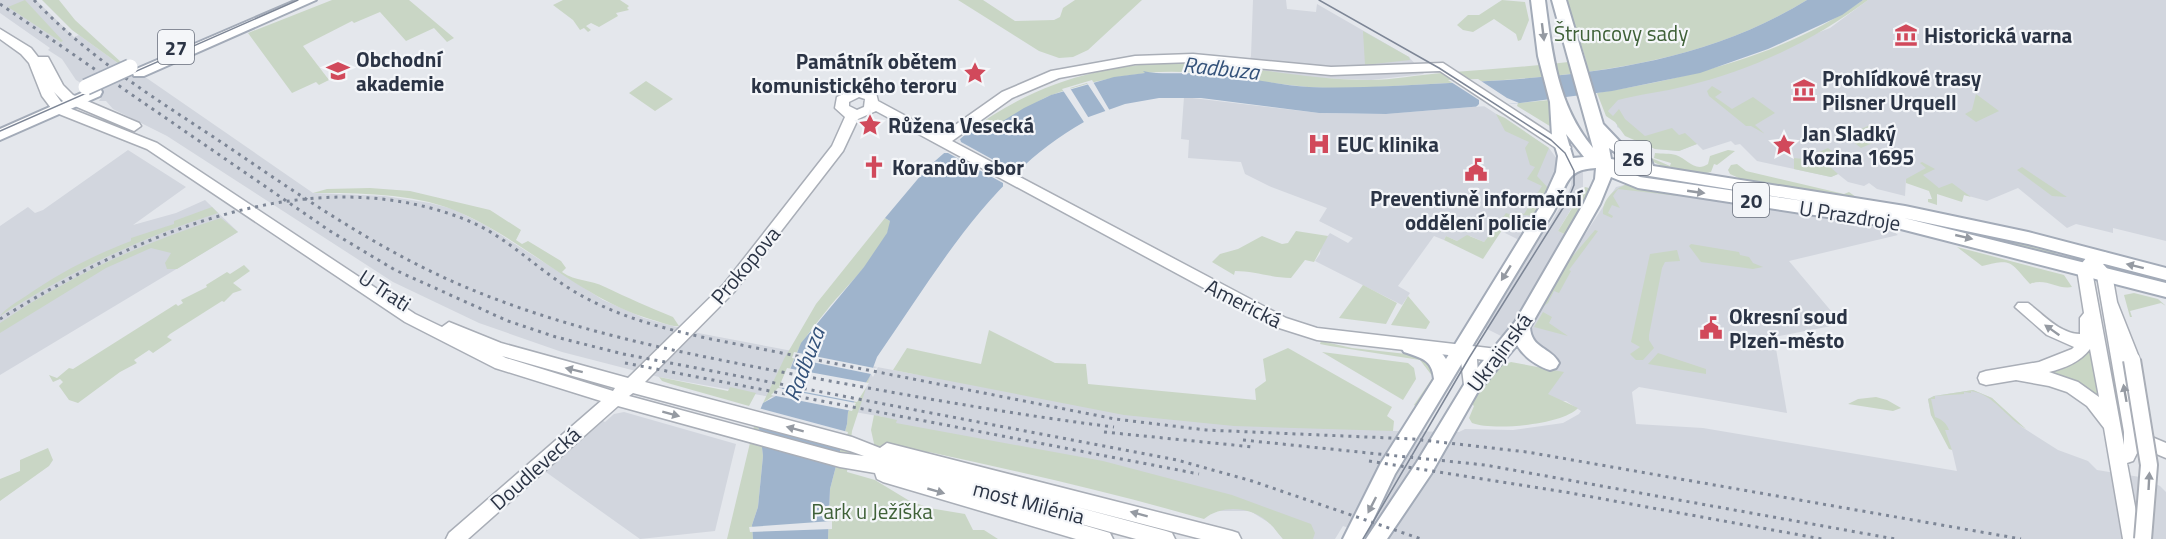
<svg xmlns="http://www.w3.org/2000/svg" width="2166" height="539" font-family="'Titillium Web',sans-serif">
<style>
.built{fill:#d2d6de}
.green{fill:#c9d6c5}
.water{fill:#9fb4cc}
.pier{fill:#e4e7ec}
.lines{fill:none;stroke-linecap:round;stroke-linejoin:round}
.secondary-casing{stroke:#a9aeb7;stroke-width:3}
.primary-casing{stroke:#a3abb8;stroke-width:4}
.secondary{fill:#fff;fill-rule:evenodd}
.primary{fill:#fff;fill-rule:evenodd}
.tram{stroke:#7d8696;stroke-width:1.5}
.rail{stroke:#7d8696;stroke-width:3;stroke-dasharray:3 5;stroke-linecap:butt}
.secondary-bridge-casing{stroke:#a9aeb7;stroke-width:20;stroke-linecap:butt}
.primary-bridge-casing{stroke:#a3abb8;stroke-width:18;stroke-linecap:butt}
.secondary-bridge{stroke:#fff;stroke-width:16}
.primary-bridge{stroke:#fff;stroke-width:15}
.oneway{fill:#959aa2}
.labels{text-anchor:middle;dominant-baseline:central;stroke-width:4.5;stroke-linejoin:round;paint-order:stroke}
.shield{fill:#f4f6f9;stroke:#676e7b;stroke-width:1.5}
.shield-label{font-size:20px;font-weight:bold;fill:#2b3445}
.park-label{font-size:21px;fill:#3f6138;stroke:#f4f6f9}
.poi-label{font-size:21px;font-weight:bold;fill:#2b3445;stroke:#f4f6f9;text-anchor:start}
.street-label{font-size:21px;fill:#2b3445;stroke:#f4f6f9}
.water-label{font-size:22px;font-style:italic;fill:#34527a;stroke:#f4f6f9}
</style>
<rect width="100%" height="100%" fill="#e4e7ec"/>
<!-- built -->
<path class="built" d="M0,0H36L74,37L79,35L119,64L135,70L313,193L385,196L430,203L453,209L487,226L603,300L644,318L698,333L914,374L1391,428L1393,431L1459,432L1465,429L1513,430L1563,423L1579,414L1581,411L1566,401H1559L1547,394L1549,369L1527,331L1565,265L1616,187L1628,184L1869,221L1887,227L1898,235L1789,261L1842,324L1774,337L1787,413L1639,387L1632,392L1636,424L1703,428L1957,471L1952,450L1931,415L1928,399L1934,396L1973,390L1992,398L2022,427L2058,450L2088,461L2097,470L2140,477L2160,486L2166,492V539H1380L1343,526L1335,539H1283L1271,524L1250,511H1213L948,453L883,417L659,377L562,352L479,323L393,282L167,136L113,109L106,101H99L102,96L76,80L62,59L48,50L50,48L0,13Z
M1253,0H1286L1287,9L1316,12L1317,4L1409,57L1424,74L1371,80L1314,78L1246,69L1251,56Z
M1868,0H2166V241L2113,228V233L2076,224L2067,228L2018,188L1987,201L1906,179L1905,196L1877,189L1869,183L1864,186L1848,182L1838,174L1831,177L1757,161L1740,144L1735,145L1731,141L1703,150L1697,144L1679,151L1655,149L1617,127V121L1606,109L1620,96L1685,84L1830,28Z
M1184,97L1319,113L1353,114H1386L1484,106L1549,148L1557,159L1556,176L1521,241L1495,228L1484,242L1470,236L1457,241L1446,236L1444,240L1434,236L1398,286L1410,293L1402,305L1315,261L1320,254L1321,245L1330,233L1348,243L1353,238L1319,221L1327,208L1269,186L1245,174L1241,162L1188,158L1189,140L1181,139Z
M128,150L186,187L133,225L176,213L205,200L238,232L0,375V226L28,207L35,213L43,210Z
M1583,168V189L1558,231L1568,236L1515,326L1501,336L1481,326L1545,222L1550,224L1567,195L1571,186L1572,173Z
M624,412L736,444L715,531L640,539L536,465L594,416L605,422L614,414Z"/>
<!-- green -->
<path class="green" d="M25,0L63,41L61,42L8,7Z
M42,0H59L75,20L122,63L119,64L72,30Z
M332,0H409L454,38L447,42L434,28L406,41L380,12L354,23L352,21L303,46L329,80L319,85L316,82L292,93L248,33Z
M563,0H620L629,6L627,8L629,10L616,13L618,16L599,27L591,23L586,26L591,30L588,32L584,28L580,30L573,20L553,5Z
M958,0H983L1015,21L1054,20L1060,17L1063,8L1075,0H1142L1088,50L1073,57L1059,58L1039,51Z
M1502,0L1525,2L1529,20L1521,40L1518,41L1516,34L1494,19L1473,32L1463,30L1457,25L1468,15H1479Z
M1567,0H1807C1698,67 1574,77 1449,83C1402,85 1355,90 1308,87C1254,83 1201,67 1146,73C1113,77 1080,84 1049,96C1023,107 996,136 967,133C1037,79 1124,57 1211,64C1264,69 1315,80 1369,80C1393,80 1417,75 1441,73C1490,69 1538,66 1586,60Z
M1863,0H1868C1813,41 1753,70 1686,86C1663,92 1640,94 1618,100L1608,111L1613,116L1619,109L1625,119L1645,136L1672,128L1679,135L1685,133L1697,144L1679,151L1655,149L1625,136L1615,122L1606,116L1597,93C1688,78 1786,55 1863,0Z
M1363,31L1409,57L1410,60L1365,65Z
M646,81L673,99L655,111L629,93Z
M1712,86L1722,92L1715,97L1732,109L1753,97L1775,113L1755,125L1765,134L1751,126H1746L1709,96L1707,91Z
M1976,94L1999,111L1976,122L1965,114L1972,110Z
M1550,100L1553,128L1517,106L1518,103Z
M1496,114L1505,118L1549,148L1537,176L1550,190L1535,216L1524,215L1512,210L1524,214L1542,186L1527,179L1535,167L1530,165L1525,148L1529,142L1505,131Z
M1870,125L1886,137L1861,148L1846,136Z
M1619,144L1670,166L1671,163L1654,158L1655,153C1662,154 1670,153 1676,155C1688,159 1695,173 1708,164L1710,156L1728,150L1735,151L1717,165L1714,164L1711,172C1684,180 1642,158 1619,144Z
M1828,148L1841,158L1827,164L1838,174L1831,177L1794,169V158L1803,159Z
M1922,162L1935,169L1923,175L1939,188L1952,183L1971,197L1964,195L1962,202L1937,194V205L1928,202V199H1932L1929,191L1906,183V179L1926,168L1920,163Z
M1737,164L1746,171L1844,194L1849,192L1856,197L1741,179L1730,174L1728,170L1731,165Z
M2022,167L2067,197L2052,196L2017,170Z
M1631,173C1700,192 1773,192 1844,203C1914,215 1985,233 2055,248L2056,257L1638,177Z
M1628,184L1678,196L1618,189L1613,196L1620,208L1612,205L1608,213L1613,216L1612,218L1603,214C1602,199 1615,188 1628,184Z
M1585,187L1589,188L1588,194L1568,236L1558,231Z
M370,188L410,191L490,210L521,230L516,240L522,244L528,241L561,261L566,268L562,272C576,282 590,279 605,287C626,297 651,308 673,317L679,326C672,327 661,322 653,320C578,298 525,239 454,210C411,193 358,193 313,193L327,189Z
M212,207L218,213C140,238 69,272 0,316C6,308 17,302 26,296C59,273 94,255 131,241V238L174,224V221Z
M1506,213L1512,215L1483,259L1444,240L1446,236L1457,241L1467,235L1484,242Z
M221,218L238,232L177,269H167L165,263L171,253L151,248L106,268L0,333V323C69,276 142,243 221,218Z
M885,218L890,221C890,246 842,290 827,310C818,321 809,332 802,343C788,366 787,389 763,403L784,359L816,304Z
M1595,230L1598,231L1569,270L1571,271L1559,293L1554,291L1548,303L1540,309L1565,265Z
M1296,231L1328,236L1314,262L1305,260L1291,278C1272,278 1255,271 1235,271L1234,275L1212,262L1220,254L1238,249L1262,236L1282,244L1288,243Z
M1691,244L1739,252L1740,255L1749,257L1753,263L1763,267L1753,269L1701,262L1689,246Z
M1957,247L2064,275L2072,287C2058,290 2045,277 2030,284C2010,262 2013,258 1982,266Z
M1677,250L1680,261L1665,262L1662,268L1649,335V340L1654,348L1643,360H1636L1630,354L1640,347L1631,342L1650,254Z
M244,265L250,271L233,283L242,290L233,293L224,302L222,301L170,334L167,337L172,340L153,353L149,350L134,360L137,363L120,372L78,403L69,400L59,386L63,382L60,379L53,382L49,375L57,378L69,368L73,369L176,304L178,306L183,303L181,300L207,287L206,285L227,272L230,274Z
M1363,285L1397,303L1386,324L1339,318Z
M2134,293L2158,299L2166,306L2161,303L2130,311L2132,317H2130L2124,295Z
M1408,296L1430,322L1426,329L1391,325Z
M1543,312L1552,317L1549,323L1568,336L1534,327Z
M989,330L1055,363L1086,364L1088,384L1256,400L1255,389L1266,381L1263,359L1288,348L1392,407L1387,416L1394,421L1393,431L1234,426L1124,415L893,370L907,348L981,364Z
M1321,341L1352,348L1425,356L1440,372L1419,408L1414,405L1433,377L1420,360L1330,346L1320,344Z
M2091,344L2100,398L2027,372Z
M1322,352L1408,363L1414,368L1416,379L1403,400Z
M1658,353L1706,369V374L1648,364Z
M1511,362L1564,372L1548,394L1578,408C1562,425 1493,431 1472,423L1469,418L1474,406L1471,403L1472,398L1498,367Z
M870,376L852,431L847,472L875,480L908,500L929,508L965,514L973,530H984L998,539H828L830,489L847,424L848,412Z
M659,377L728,391L730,387L756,393L749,406L671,384L662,381Z
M1973,390L1992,398L2026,429C2006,418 1995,395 1971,391V393L1964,392V394L1935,396V399H1931L1935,417C1942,419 1947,424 1949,430H1945L1952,450L1949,449L1931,415L1928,399L1934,396Z
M1876,397L1887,400L1901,408L1893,411L1848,404L1858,399Z
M874,415L897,420L896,423L1103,461L1232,495L1311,524L1315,533L1313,539H1283C1278,534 1275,528 1270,524C1253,506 1222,504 1204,519C1113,493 1021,472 929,452L920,461L875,448L871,430Z
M755,422L760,431L763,456L758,507L752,525L753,539H727Z
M48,448L53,460L49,466L0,501V479L20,471V460Z"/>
<!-- water -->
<path class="water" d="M1807,0H1863L1842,15L1768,49L1700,73L1612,91L1520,103L1386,114L1319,113L1201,98H1159L1125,104L1083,119L1084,122C991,174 936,272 877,357L870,376L848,412L847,424L830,489L828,539H753L752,525L758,507L763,456L760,431L755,422L763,403L776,396L783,387L801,343L864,267L887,233L890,221L885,218L927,168L967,133L988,130L1024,108L1051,95L1114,77L1145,73L1143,71C1165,76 1192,71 1215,74C1246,77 1278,85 1309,87C1356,89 1403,85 1450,83C1575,77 1698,67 1807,0Z"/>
<!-- pier -->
<path class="pier" d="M1478,79L1507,98L1519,103L1476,107L1479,104V100L1448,80Z
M1092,80L1110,111L1106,112L1087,83L1070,88L1090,120L1084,122L1062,89Z
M960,139L961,142L990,158L1015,172L1020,171L1003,187V183L948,153H943Z
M794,352L874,368L878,367L873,377L871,374L792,358Z
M787,368L869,383L857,402L779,387Z
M778,388L856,403L852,411L771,395Z
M758,408L848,432L844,447L752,422Z
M832,521V529L750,532L749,527Z"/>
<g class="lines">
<!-- secondary casing -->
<g class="secondary-casing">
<path id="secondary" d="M0,29L31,48L38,57H48L63,85L73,95L139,123L141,126L134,131L129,129L63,101L54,92L64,106L157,143L415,314L442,327L449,322L501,343L628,378L724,284L832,146L845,117L835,108L837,97L858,87L876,93L878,101L941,135L1002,92L1051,71L1135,56L1193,54L1331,67L1443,63L1571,147L1569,150H1559L1440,71L1331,75L1193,62L1135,64L1059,78L1012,98L952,141L1286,318L1317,328L1506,350L1508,355L1506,360L1500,362L1477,359L1479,388L1477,393L1471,395L1465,393L1461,361L1457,356L1317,340L1276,327L876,111L858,119L843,151L734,292L645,382L852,437L880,448L887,443L1232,531L1238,533L1241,539H1201L1073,506L1166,531L1172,533L1175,539H1136L1063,519L1110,533L1113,539H1076L883,482L877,479L875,473L840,467L618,406L468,539H446L449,533L601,401L495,368L405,322L147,149L54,112L42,96L29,63L21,54L0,39ZM859,97L865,99L864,107L857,110L849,106V102ZM502,356L615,388L613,391L506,358ZM633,393L850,451L864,456L840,453L629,396Z
M2104,252L2109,254L2111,258L2109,262L2103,264L2112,274L2117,302L2140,360L2138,365H2128L2140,432L2166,443V458L2140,447L2133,461L2127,463L2141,539H2123L2104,428L2087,406L2067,392L2049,386L2016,380L1986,385L1980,383L1978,378L1980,373L1986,371L2039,362L2072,349L2074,347L2047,335L2015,307L2018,303H2028C2044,315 2059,333 2080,334V318L2084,313L2077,269L2087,257ZM2092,271L2097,276L2124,432V445ZM2090,349L2099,397L2078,382L2049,372C2065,368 2080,362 2090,349Z"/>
</g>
<!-- primary casing -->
<g class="primary-casing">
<path id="primary" d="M297,0H316L144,76H134L132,73L134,70Z
M1531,0H1545C1552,53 1557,105 1593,148L1552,0H1566L1603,124L1623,145L1651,160L1653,166L1905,206L2028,232L2166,268V280L2028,244L1904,218L2166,283V297L1893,227L1638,188L1611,177L1600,204L1530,327C1531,349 1551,347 1559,363L1556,368L1550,370C1537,366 1524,357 1517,345L1477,393L1431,474L1387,539H1366L1417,462L1465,383L1515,322L1584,203L1595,179L1596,168C1564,169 1567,187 1554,211L1395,474L1364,539H1343L1381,463L1434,379C1432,359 1421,358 1404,352L1401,347L1404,342C1419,337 1438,346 1446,359L1541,205L1556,172L1558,156L1552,136L1550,102L1538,56ZM1566,134L1584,157L1573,158ZM1609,148L1629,162L1611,159ZM1631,173L1810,202L1640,177Z
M95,87L100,88L102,92L100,96L0,140V129Z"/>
</g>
<!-- secondary -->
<use href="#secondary" class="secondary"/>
<!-- primary -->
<use href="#primary" class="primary"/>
<!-- tram -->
<path class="tram" d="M1319,0L1439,68L1551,140L1565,153L1574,171V185L1568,200L1469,358L1363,539
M0,131L298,0"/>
<!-- rail -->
<path class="rail" d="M34,0C88,57 153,97 218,140C292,190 366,242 447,279C560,330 682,353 803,376C906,395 1009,414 1114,427
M0,4L330,231L395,270L508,321L556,337L623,354L1177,460L1252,481L1421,539
M0,319C135,235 311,156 469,221C505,236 534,266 567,287C609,314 657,327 706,338L1115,419L1206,430L1413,439L1527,452L2021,539
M625,363L1199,474
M1104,432L1253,447
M1243,440L1485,465L1895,539
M1369,461L1565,492L1822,539"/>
<!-- secondary-bridge casing -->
<g class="secondary-bridge-casing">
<path id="secondary-bridge" d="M2132,360L2149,465L2143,539"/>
</g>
<!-- primary-bridge casing -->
<g class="primary-bridge-casing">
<path id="primary-bridge" d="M86,87L130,67"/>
</g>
<!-- secondary-bridge -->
<use href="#secondary-bridge" class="secondary-bridge"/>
<!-- primary-bridge -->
<use href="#primary-bridge" class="primary-bridge"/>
</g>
<!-- one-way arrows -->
<defs><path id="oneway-solid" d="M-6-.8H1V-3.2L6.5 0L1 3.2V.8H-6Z" transform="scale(1.5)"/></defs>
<g class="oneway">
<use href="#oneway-solid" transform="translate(1543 32) rotate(83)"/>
<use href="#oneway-solid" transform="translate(1696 192) rotate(8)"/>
<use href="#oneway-solid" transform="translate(1964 237) rotate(13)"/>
<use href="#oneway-solid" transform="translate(2135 266) rotate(-166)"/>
<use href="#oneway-solid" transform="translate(1506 273) rotate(122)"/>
<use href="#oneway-solid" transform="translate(2052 330) rotate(-145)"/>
<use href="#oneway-solid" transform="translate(574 370) rotate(-166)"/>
<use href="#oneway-solid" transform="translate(2125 393) rotate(-100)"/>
<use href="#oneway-solid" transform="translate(671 414) rotate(15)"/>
<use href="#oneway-solid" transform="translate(795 429) rotate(-165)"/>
<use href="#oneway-solid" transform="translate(2149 481) rotate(-87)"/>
<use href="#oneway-solid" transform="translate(936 491) rotate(16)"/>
<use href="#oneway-solid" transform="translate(1372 505) rotate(117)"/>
<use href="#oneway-solid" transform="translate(1139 514) rotate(-165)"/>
</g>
<!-- icons -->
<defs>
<g id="museum-bare" transform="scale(1.8)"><path d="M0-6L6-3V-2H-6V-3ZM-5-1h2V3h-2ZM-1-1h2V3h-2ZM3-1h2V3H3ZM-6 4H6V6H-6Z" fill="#d1495b" stroke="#f4f6f9" stroke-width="2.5" paint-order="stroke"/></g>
<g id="school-bare" transform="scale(1.8)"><path d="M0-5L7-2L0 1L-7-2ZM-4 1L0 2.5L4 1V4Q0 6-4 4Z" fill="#d1495b" stroke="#f4f6f9" stroke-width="2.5" paint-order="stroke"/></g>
<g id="sight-bare" transform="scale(1.8)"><path d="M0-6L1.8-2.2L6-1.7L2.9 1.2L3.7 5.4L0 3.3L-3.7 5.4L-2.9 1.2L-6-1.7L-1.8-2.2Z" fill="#d1495b" stroke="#f4f6f9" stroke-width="2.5" paint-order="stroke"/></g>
<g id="hospital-bare" transform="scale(1.8)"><path d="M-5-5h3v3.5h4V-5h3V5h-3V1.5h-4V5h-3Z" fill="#d1495b" stroke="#f4f6f9" stroke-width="2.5" paint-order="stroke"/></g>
<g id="church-bare" transform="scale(1.8)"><path d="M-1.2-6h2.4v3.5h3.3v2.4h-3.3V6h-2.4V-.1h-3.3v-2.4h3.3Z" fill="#d1495b" stroke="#f4f6f9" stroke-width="2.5" paint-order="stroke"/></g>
<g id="civic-bare" transform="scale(1.8)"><path d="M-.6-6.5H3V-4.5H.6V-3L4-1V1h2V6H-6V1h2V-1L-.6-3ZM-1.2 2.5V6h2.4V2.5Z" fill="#d1495b" stroke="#f4f6f9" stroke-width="2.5" paint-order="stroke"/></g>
</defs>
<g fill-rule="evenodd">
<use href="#museum-bare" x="1906" y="35"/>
<use href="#school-bare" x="338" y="71"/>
<use href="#sight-bare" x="975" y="73"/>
<use href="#museum-bare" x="1804" y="90"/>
<use href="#sight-bare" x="870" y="125"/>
<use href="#hospital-bare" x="1319" y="144"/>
<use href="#sight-bare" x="1784" y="145"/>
<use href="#church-bare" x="874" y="167"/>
<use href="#civic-bare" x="1476" y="170"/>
<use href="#civic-bare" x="1711" y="328"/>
</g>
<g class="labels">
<!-- shield labels -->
<g class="shield">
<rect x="158" y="30" width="36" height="34" rx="4.5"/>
<rect x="1615" y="141" width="36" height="34" rx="4.5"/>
<rect x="1733" y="183" width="36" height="34" rx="4.5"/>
</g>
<g class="shield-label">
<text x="176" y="47">27</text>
<text x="1633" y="158">26</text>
<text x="1751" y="200">20</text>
</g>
<!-- park labels -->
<g class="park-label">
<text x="1621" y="33">Štruncovy sady</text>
<text x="872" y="511">Park u Ježíška</text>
</g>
<!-- poi labels -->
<g class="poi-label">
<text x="1924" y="35">Historická varna</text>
<text x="356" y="59">Obchodní<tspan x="356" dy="24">akademie</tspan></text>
<text x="957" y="61" text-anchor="end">Památník obětem<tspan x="957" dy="24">komunistického teroru</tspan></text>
<text x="1822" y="78">Prohlídkové trasy<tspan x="1822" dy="24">Pilsner Urquell</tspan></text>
<text x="888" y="125">Růžena Vesecká</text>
<text x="1802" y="133">Jan Sladký<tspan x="1802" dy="24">Kozina 1695</tspan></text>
<text x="1337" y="144">EUC klinika</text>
<text x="892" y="167">Korandův sbor</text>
<text x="1476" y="198" text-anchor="middle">Preventivně informační<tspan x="1476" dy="24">oddělení policie</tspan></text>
<text x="1729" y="316">Okresní soud<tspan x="1729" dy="24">Plzeň-město</tspan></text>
</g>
<!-- street labels -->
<g class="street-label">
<text transform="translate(1850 215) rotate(9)">U Prazdroje</text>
<text transform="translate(745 265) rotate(-50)">Prokopova</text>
<text transform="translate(385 290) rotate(33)">U Trati</text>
<text transform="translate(1244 303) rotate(27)">Americká</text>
<text transform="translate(1499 352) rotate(-53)">Ukrajinská</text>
<text transform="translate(535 468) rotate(-42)">Doudlevecká</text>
<text transform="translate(1029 502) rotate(15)">most Milénia</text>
</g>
<!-- water labels -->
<g class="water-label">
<text transform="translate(1221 68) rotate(6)">Radbuza</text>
<text transform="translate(804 364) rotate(-69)">Radbuza</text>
</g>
</g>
</svg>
